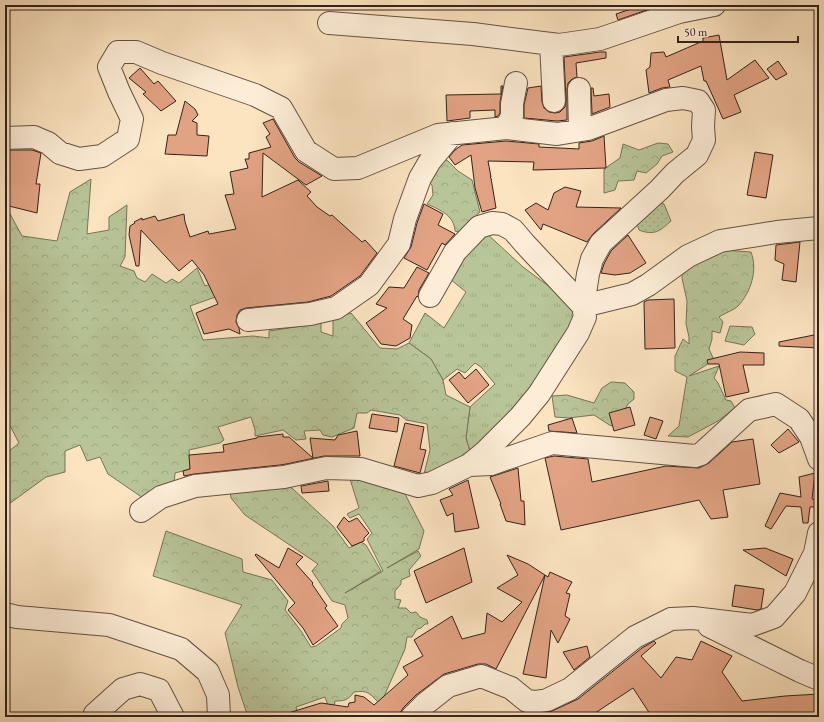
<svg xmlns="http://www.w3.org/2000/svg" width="824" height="722" font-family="'EB Garamond',serif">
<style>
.grass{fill:url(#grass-tufts);stroke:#767459}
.forest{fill:url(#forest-crowns);stroke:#767459}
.park{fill:url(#park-dots);stroke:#767459}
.building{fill:#e2a384;stroke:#33221a}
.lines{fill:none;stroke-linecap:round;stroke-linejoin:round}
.minor-casing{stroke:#655244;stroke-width:24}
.minor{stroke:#fdedd7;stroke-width:22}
</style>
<defs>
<pattern id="grass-tufts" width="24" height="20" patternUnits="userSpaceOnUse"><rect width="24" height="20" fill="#b8c598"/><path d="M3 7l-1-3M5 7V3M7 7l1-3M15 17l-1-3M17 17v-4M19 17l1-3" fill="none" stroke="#9fa982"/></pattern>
<pattern id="forest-crowns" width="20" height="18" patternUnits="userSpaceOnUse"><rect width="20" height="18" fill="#b8c598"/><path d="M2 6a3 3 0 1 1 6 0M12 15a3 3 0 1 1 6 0" fill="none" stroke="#9fa982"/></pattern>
<pattern id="park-dots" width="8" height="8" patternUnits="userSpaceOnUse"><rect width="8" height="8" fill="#b8c598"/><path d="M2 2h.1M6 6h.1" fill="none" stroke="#9fa982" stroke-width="1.8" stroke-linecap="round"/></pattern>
</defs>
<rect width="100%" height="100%" fill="#fce4c1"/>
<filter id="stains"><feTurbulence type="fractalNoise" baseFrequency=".005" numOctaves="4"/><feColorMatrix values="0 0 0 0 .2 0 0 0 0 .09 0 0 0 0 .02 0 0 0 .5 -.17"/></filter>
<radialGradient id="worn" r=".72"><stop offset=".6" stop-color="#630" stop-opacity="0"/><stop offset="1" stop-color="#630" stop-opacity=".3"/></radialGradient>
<!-- grass -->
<path class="grass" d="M484,231L523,267L558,293L577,317L519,406L472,458L466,438L470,407L495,384L481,367L475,363L465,373L457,369L443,380L431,359L409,343L425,313L444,328L466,292L450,279Z"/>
<!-- forest -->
<path class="forest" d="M658,143L668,144L673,152L662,156L657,164L646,173L637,171L634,180L618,181L615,190L604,193V169L620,158L623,144L639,150Z
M441,157L448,161L458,171L472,180L480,212L473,218L462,233L455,231C454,215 440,210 427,204L433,195L432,185L424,177Z
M91,179L87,234L109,230V217L127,205L125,257L120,266L134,271L137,278L145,282L152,274L166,283L172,279L179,283L197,268L205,286L219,281L224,294L190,306L203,340L253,336L269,338V331L321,323V332L333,336V319L351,313L380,348L397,349L409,343L431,359L443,380L446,395L470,407L466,438L472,458L422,482L430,450L427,424L406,420L400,415L371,410L367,413H357L354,428L332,437L323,435L320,430L304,431L306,439L296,440L283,430L255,436V430L251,417L218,427L224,440L220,443L189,450L190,469L175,473L174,484L143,498L108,474L100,457L87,461L80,445L65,451V472L46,477L9,504L5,496V448L8,452L19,443L5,416V224L9,212L22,236L57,241L70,192Z
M708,249L751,252C758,270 751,292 738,306C734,310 725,313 719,317L723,322L720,333L712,331V339L709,349L714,360L689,376L719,366L714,378L718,383L726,400L731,401L735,408L718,421L688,437L668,436L679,426L687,377L675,371V356L683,339L689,344V337L686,324L687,301L682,278L683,264Z
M730,326L752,327L755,334L744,345L725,341Z
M611,382L625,383L634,392V399L628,404L619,421L611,426L594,415L568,418L555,417L552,396L567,395L594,403L602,388Z
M360,473L404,492L424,531L419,549L387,568L418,551L421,556L409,570L410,576L401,580V584L395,591V599L401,600L398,608H406L411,613L416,612L420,617L427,620L428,624H425L421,628L417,629L412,637H407L405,649L382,701L378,702C369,693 368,690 354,692C348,700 345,701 335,701L332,717L325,697L296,707L299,717H248L238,687L225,633L242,605L153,576L166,531L242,559L243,572L272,580L288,601L285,610L301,631L311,647L316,646L341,628L342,624L348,618L345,605L332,601L312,571L318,564L245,515L231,498L230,491L276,478L293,489L333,526L349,548L361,542L366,545L381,571L345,593L383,571L367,539L372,533L359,514L350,518L347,514L359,508L350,479Z"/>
<!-- park -->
<path class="park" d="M656,202L664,204L671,221C660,231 654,236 639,230L635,218Z"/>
<!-- building -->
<path class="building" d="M643,5H661L618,20L616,14Z
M719,35L727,80L755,60L769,78L734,95L741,112L723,119L706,81H704L701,66L668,80L670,87L662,88L649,93L646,70L650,67L651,53L664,52L666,57L703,41V38Z
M600,52H606V58L576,63L577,77L572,79L568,83L567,89V120L557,121L524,118V105L528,88L541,86L542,102L544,108L549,112L555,113L560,112L565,107L566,100L564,57Z
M778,61L787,74L776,80L767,69Z
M140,68L154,84L158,81L176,101L161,111L143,94L146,92L129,78Z
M501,86H503L500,102V113L498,116L495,117V110L470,111V118L447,121L446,95L501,94Z
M591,88H593L594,96L609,94L610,107L592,114Z
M185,101L195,109L198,115L192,121L197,123V135L209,136L207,156L165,154L168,135H176Z
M273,119L295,158L299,162L322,176L306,185L263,153L262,197L298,180L311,192L307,196L317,207L330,216L332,215L362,242L365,240L377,253L360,276L331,296L308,302L246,308L240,310L237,315L236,322L239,328L240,334L229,329L204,334L196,313L218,304L204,275L192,260L179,271L141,230L139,266H136L129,235L130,226L135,223L134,222L142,218V220L155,216L158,221L184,214L185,222L190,237L208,231L209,234L236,229L225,195L234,194L230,172L248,168L245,159H249V153L271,147L266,137L270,134L263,123Z
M604,136L606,168L533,170L534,162L488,161L491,177H490L491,178L496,208L482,212L475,188L471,155L455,165L449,157L455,150L462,145L506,141L539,144V147L579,149V143L592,141Z
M5,150H32L41,153L36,184H40L37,213L5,205Z
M755,152L773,155L766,198L747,195Z
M565,187L581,191L576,207L621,208L593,234L587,242L543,224L541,230L525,210L536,203L548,210L554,193Z
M424,204L443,214L438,225L455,234L445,245L442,243L427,270L404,258L411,247L417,223Z
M628,235L646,263L630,273L615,275L601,273L604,264L611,251Z
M800,242L796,282L782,280L784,264L775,260L776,245Z
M417,267L429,273L419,290L418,297L417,296L403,319L412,325L410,338L396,346L381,344L366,323L387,308L376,304L389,287L404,288Z
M674,299L675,348L645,349L644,302L648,300Z
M819,334V348L779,346V342Z
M740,352L764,353V365H743L749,392L726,397L719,364H708L707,360Z
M476,369L489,385L468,403L449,380L459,372L465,379Z
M630,407L635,425L614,431L609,413Z
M372,414L399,418L397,432L369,428Z
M650,417L663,421L656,439L644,435Z
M572,418L577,433L549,431L548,425Z
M405,423L424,427L420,449L426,450L420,473L394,466Z
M788,429L799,442L779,453L771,445Z
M357,431L360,456H324L286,464L280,465L194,474L184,476L183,471L190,469L189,455L224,452L223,445L257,438V437L283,434V437H289L313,458L310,438L335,440L338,435Z
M753,439L760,484L723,490L728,517L711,519L699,500L561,530L545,458L554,456L588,459L592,482L666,466L699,468L709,463L732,442Z
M518,468L521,501H524L525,525L506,521L500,504H501L490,477Z
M815,473L812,499L817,500L816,507H810L808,523H803L801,507L786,506L771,529L765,526L780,493L801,497L799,477Z
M468,480L479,528L455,532L453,513L447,516L440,500L453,495L449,489Z
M328,481L329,491L302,493L301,486Z
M344,517L349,522L357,518L369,533L364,538V541L352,546L337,527Z
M288,548L303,557L296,564L313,583L312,584L327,606L325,608L338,626L313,645L303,628L288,610L295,603L255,555L256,554L279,568Z
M464,548L472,582L426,603L414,571Z
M765,548L793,559L786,576L743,550Z
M507,555L528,564L548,577L550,572L572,582L566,593L570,594L565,616L570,619L558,643L551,630L546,678L523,674L545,575L496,669L486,664H478L444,674L416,695L403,708L400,713V717H285V714L321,703L348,707L349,703L355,702V695L364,697L374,705L408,675L403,667L423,656L414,640L452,616L462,639L485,633L487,613L502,622L522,602L497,588L518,575Z
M735,585L764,589L761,609L757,610L732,606Z
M654,641L656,643L641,656L661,678L676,657L692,660L701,641L732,656L722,672L742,701L785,696L819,694V717H652L633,688L589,717H547L545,713L552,711L578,699L642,648Z
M587,646L590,657L574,670L563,652Z"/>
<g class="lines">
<!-- minor casing -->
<g class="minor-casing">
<path id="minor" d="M329,23L473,34L559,45L600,39L679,12L714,5
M551,44L554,101
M579,89L580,130
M506,128L512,116V104L516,83
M5,138L34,137L48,143L60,153L79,159L102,156L128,139L132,119L119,92L109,67L118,52H136L162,63L255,95L281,108L306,151L334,169L358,168L438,135L506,128L557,134L588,129L666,100L683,98L698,101L704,110L703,127L704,140L697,155L675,173L660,189L601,243L592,259L588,274L583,306L632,294L648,285L688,256L720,241L777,232L819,228
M430,296L455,252L479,227L492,223L502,224L513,230L525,244L583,306L585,317L578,333L539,394L520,417L485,452L469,465L491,464L552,443L695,456L701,454L749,410L776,404L799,419L811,437L819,459
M248,320L310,314L336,308L369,285L399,244L405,219L420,178L430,161L453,133
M141,511L161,497L195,486L284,477L326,468L361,469L418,486L432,483L469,465
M5,614L17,617L109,625L181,649L208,672L218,695L219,717
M709,626L800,671L819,679
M96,717L95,714L123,689L140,684L159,690L173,717
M412,717L425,704L448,686L481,676L511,688L527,701L535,702L547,700L570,689L635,637L671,619L693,618L752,625L774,617L795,593L815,553L819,533"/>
</g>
<!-- minor -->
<use href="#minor" class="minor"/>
</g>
<!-- margin -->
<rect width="824" height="722" fill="none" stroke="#fce4c1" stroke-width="20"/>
<rect x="6" y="6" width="812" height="710" fill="none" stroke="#33221a" stroke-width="2"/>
<rect x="10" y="10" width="804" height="702" fill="none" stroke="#33221a"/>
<!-- scale -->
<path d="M678 36v6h120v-6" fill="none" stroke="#33221a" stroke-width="2"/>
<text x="684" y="36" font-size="12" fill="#33221a" stroke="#fdedd7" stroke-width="3" paint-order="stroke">50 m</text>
<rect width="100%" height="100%" filter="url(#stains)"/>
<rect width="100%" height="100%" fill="url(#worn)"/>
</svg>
